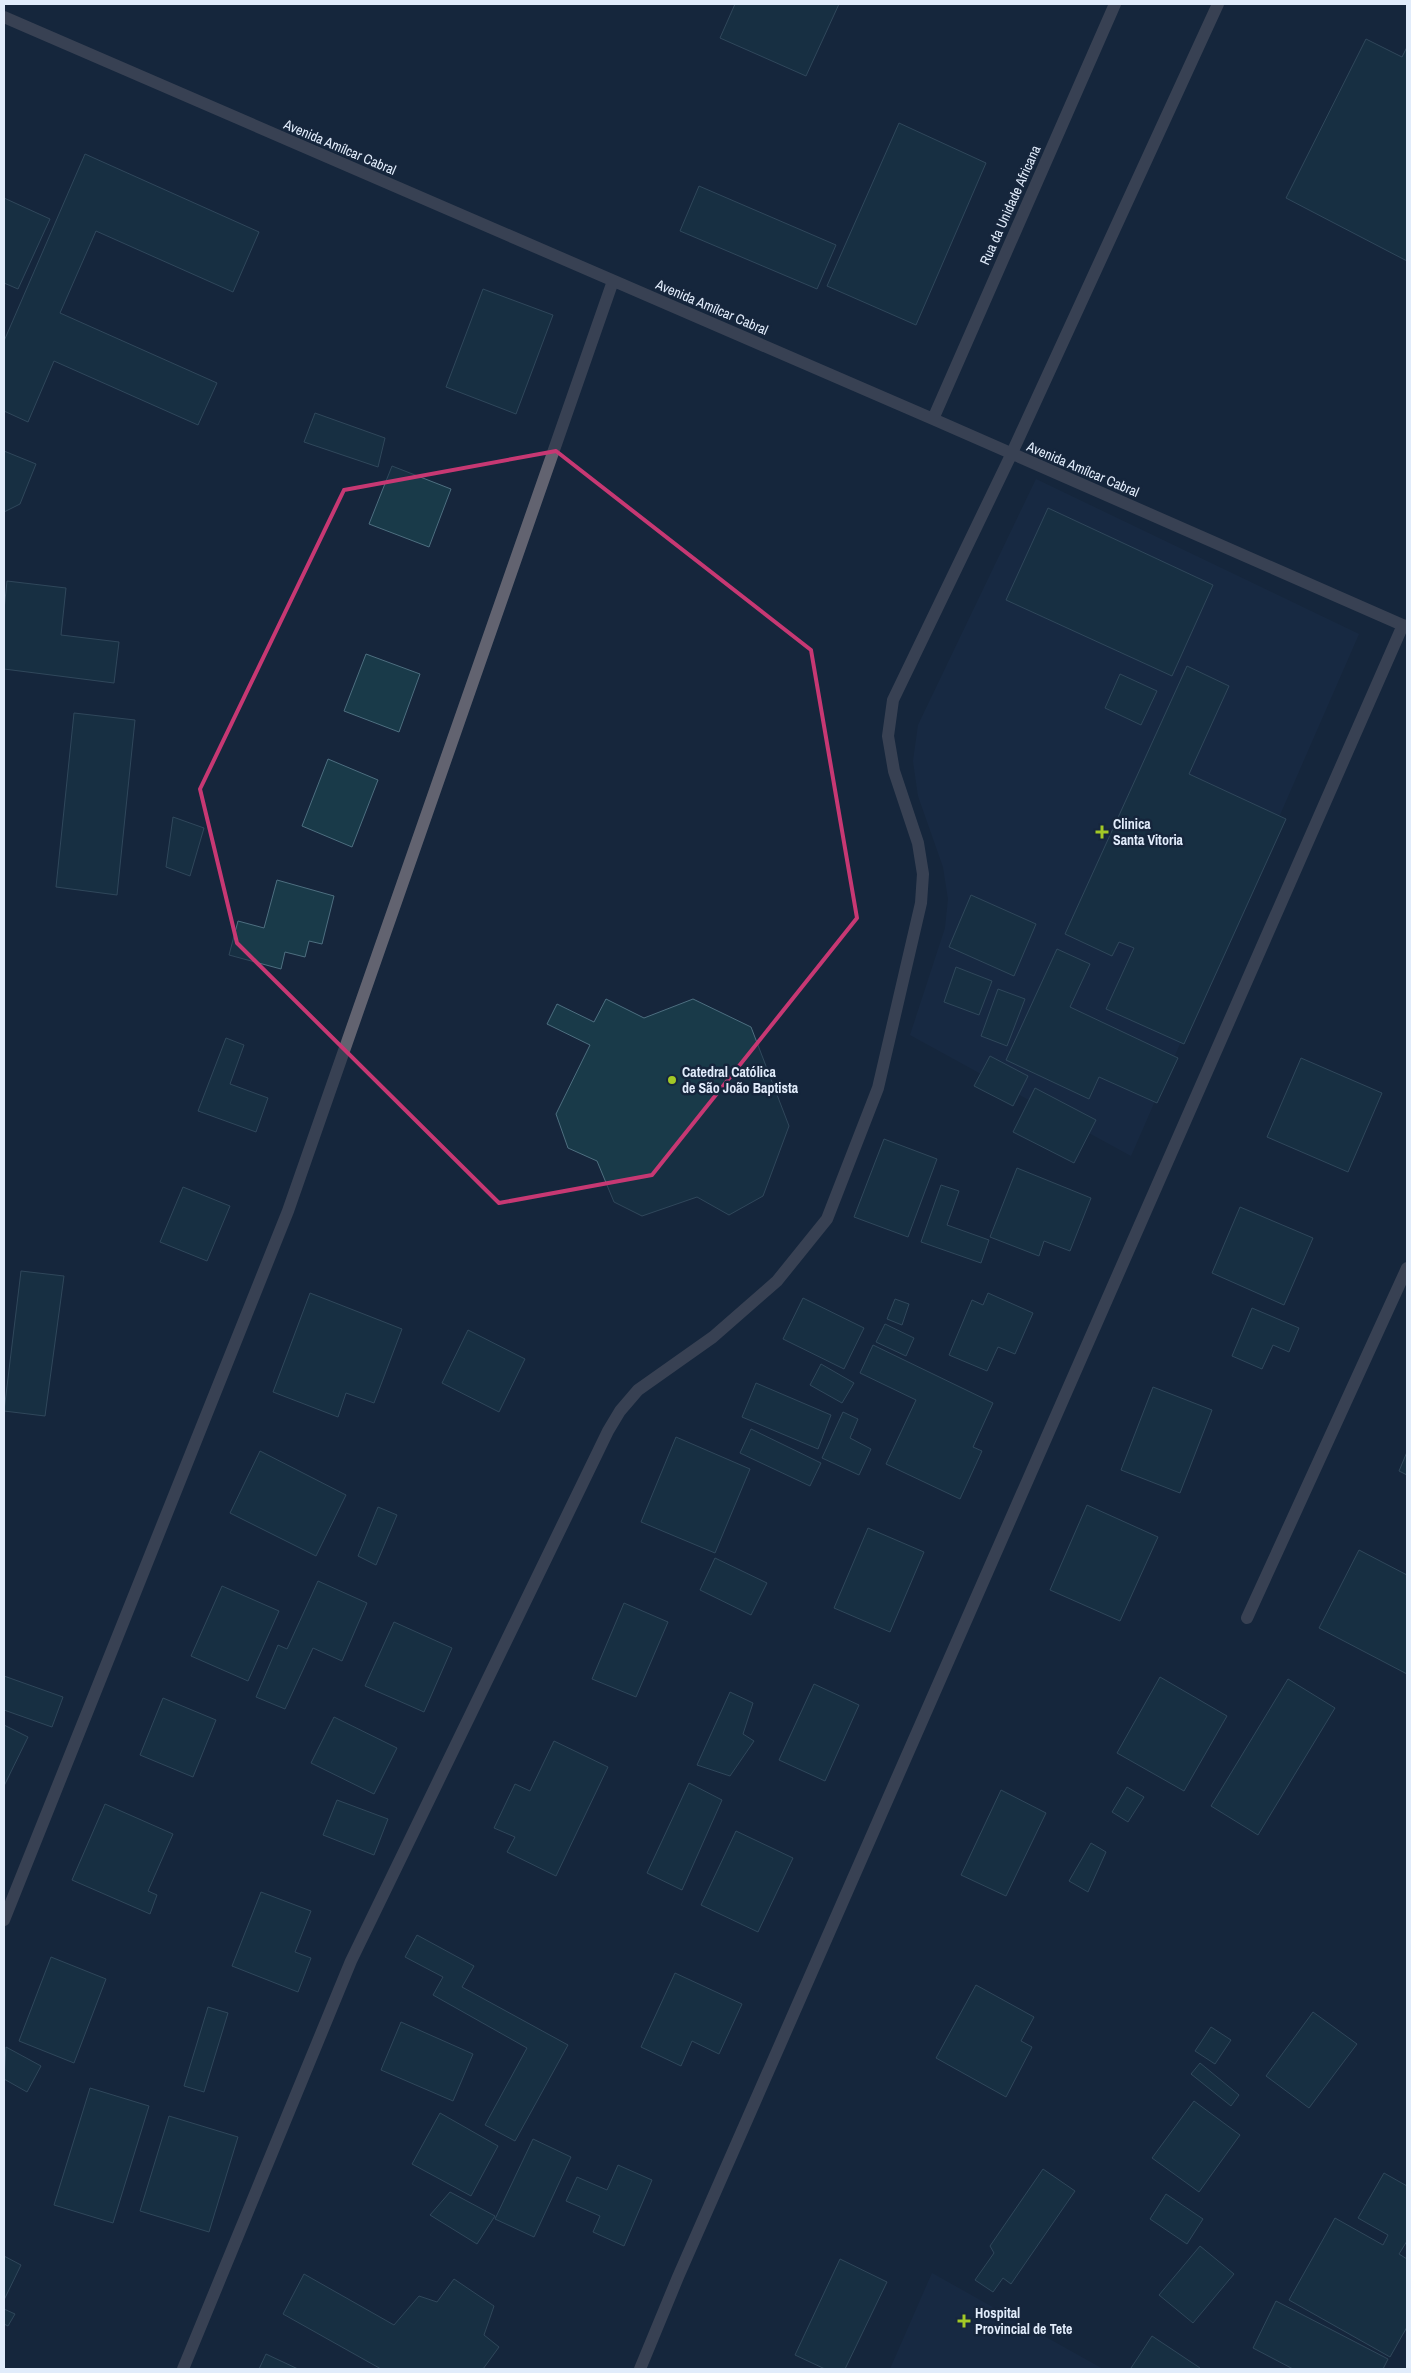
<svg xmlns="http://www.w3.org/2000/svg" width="1411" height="2373" font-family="'Archivo Narrow',sans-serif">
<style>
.built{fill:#1a2e4a}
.building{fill:#193a49;stroke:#4e6f80}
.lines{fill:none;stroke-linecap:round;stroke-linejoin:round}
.minor{stroke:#626370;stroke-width:12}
.marked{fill:none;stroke:#c73873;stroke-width:4;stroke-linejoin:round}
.poi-dot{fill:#a3c926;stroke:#16263c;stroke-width:2}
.labels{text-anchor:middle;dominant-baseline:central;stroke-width:5;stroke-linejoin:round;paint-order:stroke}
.street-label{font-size:14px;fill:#e1ecfb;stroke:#16263c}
.poi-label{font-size:14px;font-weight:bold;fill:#e1ecfb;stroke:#16263c;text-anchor:start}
</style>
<rect width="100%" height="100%" fill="#16263c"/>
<!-- built -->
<path class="built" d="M1036,479L1359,634L1131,1156L910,1035L945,928L948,899L943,867L918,796L913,761L918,725Z
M932,2273L1103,2369H890Z"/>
<!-- building -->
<path class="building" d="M735,4H839L806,76L720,38Z
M1366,39L1402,57L1407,47V261L1286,198Z
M899,123L986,163L916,325L827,286Z
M85,154L259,232L233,292L96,231L60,313L217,383L198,425L54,361L28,422L4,411V341Z
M699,186L836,245L817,289L680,231Z
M4,198L50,219L18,289L4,283Z
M483,289L553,315L516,414L446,387Z
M315,413L385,438L378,467L304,442Z
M4,451L36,464L20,504L4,512Z
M392,466L451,489L429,547L369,524Z
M1048,508L1213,585L1172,676L1006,600Z
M7,581L66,588L61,635L119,642L114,683L4,669V610Z
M366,654L420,674L399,732L344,711Z
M1187,666L1229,686L1189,774L1286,819L1184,1044L1106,1009L1134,948L1119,942L1112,956L1065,934Z
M1120,674L1157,691L1141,725L1105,708Z
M74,713L135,720L117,895L56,887Z
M328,759L378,780L352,847L302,826Z
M173,817L204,828L190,876L166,867Z
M277,880L334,896L322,944L309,941L305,957L285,952L281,969L229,955L238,921L264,928Z
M971,895L1036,924L1014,976L949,947Z
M1057,949L1090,964L1070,1007L1178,1058L1157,1103L1099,1077L1089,1099L1006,1060Z
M956,967L992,981L979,1015L944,1002Z
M998,989L1025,999L1007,1046L981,1036Z
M606,999L644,1018L693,999L751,1027L789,1126L763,1196L729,1215L697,1197L642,1216L614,1202L597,1161L568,1148L556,1114L590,1045L547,1024L557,1004L594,1022Z
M226,1038L244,1045L230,1084L268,1098L256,1132L198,1111Z
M990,1056L1028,1076L1013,1106L974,1086Z
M1301,1058L1382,1093L1348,1172L1267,1137Z
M1035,1088L1096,1120L1074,1163L1013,1132Z
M884,1139L937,1159L908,1237L854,1217Z
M1017,1168L1091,1198L1070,1251L1044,1241L1039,1256L990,1237Z
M941,1185L959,1191L947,1225L989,1240L981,1263L921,1242Z
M183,1187L230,1206L207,1261L160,1242Z
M1240,1207L1313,1238L1284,1305L1212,1273Z
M21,1271L64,1276L45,1416L4,1411Z
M310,1293L402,1329L374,1403L346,1393L338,1417L273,1392Z
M988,1293L1033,1313L1015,1354L998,1347L987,1371L949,1355L972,1300L983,1305Z
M803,1298L864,1328L844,1369L783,1339Z
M895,1299L909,1304L902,1325L887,1319Z
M1252,1308L1299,1328L1289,1352L1273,1345L1262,1369L1232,1356Z
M885,1324L914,1338L906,1356L876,1342Z
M468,1330L525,1359L499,1412L442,1383Z
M873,1345L993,1403L973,1447L982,1451L960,1499L886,1464L916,1400L860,1373Z
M821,1364L854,1383L842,1403L810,1385Z
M756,1383L831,1415L818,1449L742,1417Z
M1153,1387L1212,1410L1180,1493L1121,1470Z
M843,1412L858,1419L850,1438L871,1449L859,1475L822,1458Z
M751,1429L821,1463L810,1486L740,1453Z
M676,1437L750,1469L715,1553L641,1522Z
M260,1451L346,1495L316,1556L230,1513Z
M1407,1452V1475L1399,1471Z
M1087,1505L1158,1537L1120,1621L1050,1590Z
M378,1507L397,1515L376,1565L358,1556Z
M868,1528L924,1552L890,1632L834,1608Z
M1359,1550L1407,1575V1674L1319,1628Z
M715,1558L767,1583L751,1615L700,1590Z
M318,1581L367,1603L342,1661L313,1648L285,1709L256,1697L278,1645L287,1649Z
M222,1586L279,1611L248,1681L191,1656Z
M624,1603L668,1622L636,1697L592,1679Z
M394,1622L452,1648L424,1712L365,1686Z
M4,1676L63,1697L52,1727L4,1710Z
M1160,1677L1227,1716L1184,1791L1117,1753Z
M1288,1679L1335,1708L1258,1835L1211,1806Z
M814,1684L859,1705L825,1781L779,1760Z
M730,1692L753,1703L743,1734L754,1741L730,1776L697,1765Z
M163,1698L216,1720L193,1777L140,1755Z
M334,1717L397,1748L374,1794L311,1763Z
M4,1725L28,1737L4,1786Z
M554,1741L608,1767L556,1876L507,1852L515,1837L494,1828L515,1784L530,1791Z
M689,1783L722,1800L682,1890L647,1873Z
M1127,1787L1144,1797L1128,1822L1112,1812Z
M1001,1790L1046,1813L1006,1896L961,1875Z
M337,1800L388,1819L374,1855L323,1835Z
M105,1804L173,1834L148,1891L157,1895L150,1914L72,1880Z
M736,1831L793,1858L758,1932L701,1905Z
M1091,1843L1106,1852L1088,1892L1069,1881Z
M261,1892L311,1911L295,1952L311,1958L298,1992L232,1966Z
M417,1935L474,1966L462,1987L568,2045L515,2141L485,2125L527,2048L433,1995L443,1977L405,1957Z
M51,1957L106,1979L74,2063L19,2041Z
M675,1973L742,2004L719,2054L692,2041L681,2066L641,2047Z
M976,1985L1034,2017L1021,2041L1032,2047L1006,2097L936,2058Z
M208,2007L228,2013L204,2092L184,2086Z
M1313,2012L1357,2044L1309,2108L1266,2076Z
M401,2022L473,2054L453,2101L381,2070Z
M1211,2027L1231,2040L1215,2064L1195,2051Z
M6,2047L41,2066L27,2092L4,2079Z
M1200,2063L1239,2095L1231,2106L1191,2074Z
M90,2088L149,2106L113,2223L54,2205Z
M1194,2101L1240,2135L1199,2192L1152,2158Z
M440,2113L498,2146L471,2196L412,2164Z
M169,2116L238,2137L209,2232L140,2211Z
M533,2139L571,2157L534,2237L495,2219Z
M618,2165L652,2180L624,2246L593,2232L600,2216L566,2201L577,2177L607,2190Z
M1043,2169L1075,2191L1011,2284L1003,2278L993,2292L975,2280L994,2253L990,2246Z
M1384,2173L1407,2186V2241L1399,2254L1407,2259V2327L1390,2357L1289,2300L1335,2218L1383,2245L1388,2235L1358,2218Z
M450,2192L495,2216L477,2244L430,2215Z
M1166,2194L1203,2219L1187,2244L1150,2219Z
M1200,2246L1234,2274L1193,2323L1159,2295Z
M4,2256L21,2265L4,2300Z
M840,2259L887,2282L845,2369H825L795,2355Z
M304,2274L394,2325L419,2296L437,2302L454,2279L494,2306L484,2335L499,2347L483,2369H381L283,2314Z
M1276,2301L1388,2359L1383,2369H1293L1253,2348Z
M4,2309L15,2314L8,2326L4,2324Z
M1152,2336L1200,2368L1199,2369H1134L1131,2368Z
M266,2354L298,2369H259Z"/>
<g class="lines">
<!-- minor -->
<path class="minor" d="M4,17L933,419L1407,627
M933,419L1115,4
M1247,1618L1407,1268
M4,1920L288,1211L613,281
M183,2369L351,1961L608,1431L620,1411L638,1390L713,1337L777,1281L827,1219L878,1088L921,903L923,874L918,843L894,771L888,736L893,700L1011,455L1218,4
M640,2369L678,2277L1403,625"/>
</g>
<!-- marked area -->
<path d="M0 0H1411V2373H0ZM556,451L811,650L857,918L652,1175L499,1203L237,943L200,789L344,490Z" fill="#16263c" fill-opacity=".55" fill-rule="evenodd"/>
<path class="marked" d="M556,451L811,650L857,918L652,1175L499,1203L237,943L200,789L344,490Z"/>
<!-- markers -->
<g class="poi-dot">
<path d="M1099.5 824.5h5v5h5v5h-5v5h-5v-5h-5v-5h5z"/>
<circle cx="672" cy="1080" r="5"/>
<path d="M961.5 2313.5h5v5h5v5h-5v5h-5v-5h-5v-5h5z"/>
</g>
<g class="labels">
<!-- street labels -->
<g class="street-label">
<text transform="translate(340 147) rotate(23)">Avenida Amílcar Cabral</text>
<text transform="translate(1010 205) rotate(-66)">Rua da Unidade Africana</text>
<text transform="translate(712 307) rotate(23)">Avenida Amílcar Cabral</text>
<text transform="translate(1083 469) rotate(23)">Avenida Amílcar Cabral</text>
</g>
<!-- poi labels -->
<g class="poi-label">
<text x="1113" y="824">Clinica<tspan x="1113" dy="16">Santa Vitoria</tspan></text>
<text x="682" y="1072">Catedral Católica<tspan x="682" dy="16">de São João Baptista</tspan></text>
<text x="975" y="2313">Hospital<tspan x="975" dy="16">Provincial de Tete</tspan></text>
</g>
</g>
<!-- border -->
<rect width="1411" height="2373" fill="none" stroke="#e1ecfb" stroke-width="10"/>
</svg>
